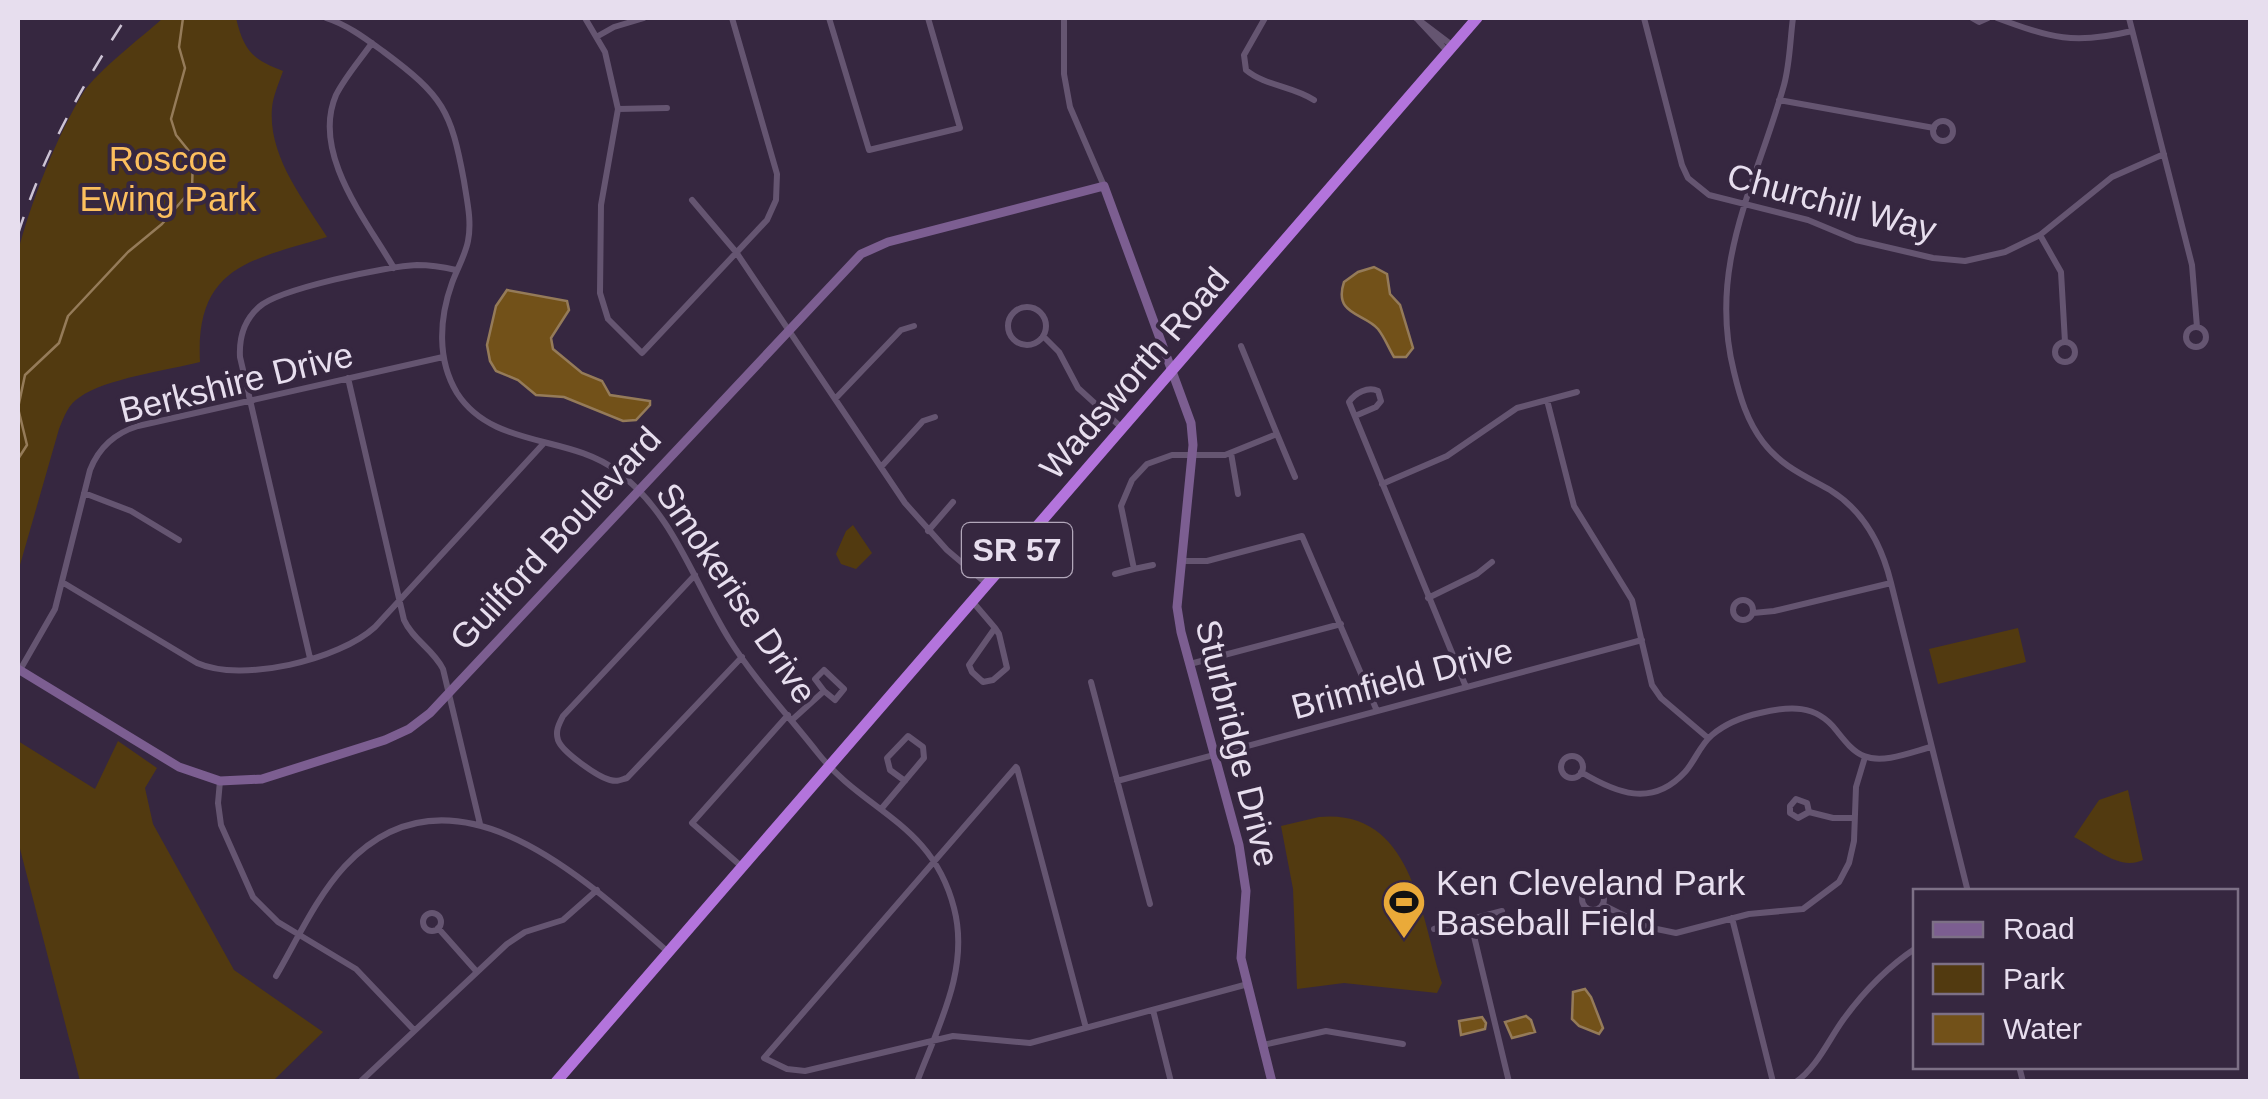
<svg xmlns="http://www.w3.org/2000/svg" width="2268" height="1099" font-family="Helvetica,sans-serif">
<style>
.green{fill:#523a10}
.water{fill:#725119;stroke:#957b59;stroke-width:2.5}
.lines{fill:none;stroke-linecap:round;stroke-linejoin:round}
.stream{stroke:#957b59;stroke-width:2.5}
.street{stroke:#655571;stroke-width:6}
.secondary{stroke:#7c5e91;stroke-width:9}
.highway{stroke:#b374dc;stroke-width:11}
.rail{stroke:#ccc3d4;stroke-width:2.5;stroke-dasharray:18 18;stroke-linecap:butt}
.labels{text-anchor:middle;dominant-baseline:central;stroke-width:8;stroke-linejoin:round;paint-order:stroke}
.shield{fill:#362740;stroke:#b2a7ba;stroke-width:2.5}
.shield-label{font-size:32px;font-weight:bold;fill:#e7deee}
.park-label{font-size:35px;fill:#fcbf5d;stroke:#362740}
.street-label{font-size:35px;fill:#e7deee;stroke:#362740}
.poi-label{font-size:35px;fill:#e7deee;stroke:#362740;text-anchor:start}
</style>
<rect width="100%" height="100%" fill="#362740"/>
<!-- green -->
<path class="green" d="M163,18H236C244,51 252,59 283,71C279,83 273,96 272,108C268,156 303,199 327,237C251,260 195,266 200,362C169,370 104,379 80,397C68,404 64,417 59,429L18,572V252C29,207 58,133 83,93C98,70 141,38 163,18Z
M853,525L872,553L856,569L841,564L836,554L846,531Z
M2018,628L2026,662L1938,684L1929,649Z
M118,741L157,768L145,788L153,824L234,970L323,1032L275,1079L80,1081L18,841V741L95,789Z
M2128,790L2143,860C2119,871 2096,848 2074,837L2099,800Z
M1319,817C1413,808 1421,917 1442,983L1437,993L1344,983L1297,989L1293,889L1281,826Z"/>
<!-- water -->
<path class="water" d="M1374,267L1387,274L1390,294L1400,305L1413,348L1406,357H1394C1388,347 1385,338 1378,329C1364,313 1333,315 1344,282L1358,272Z
M507,290L567,301L569,310L551,338L553,349L582,373L602,381L610,395L650,401V405L636,420L623,421L564,397L536,395L518,380L496,371L490,361L487,345L496,306Z
M1585,989L1591,997L1603,1028L1599,1034L1579,1026L1572,1019L1573,992Z
M1526,1016L1531,1020L1535,1032L1512,1038L1505,1022Z
M1482,1017L1486,1023L1485,1029L1461,1035L1459,1021Z"/>
<g class="lines">
<!-- stream -->
<path class="stream" d="M18,459L27,445L18,408L25,375L59,343L68,316L128,252L162,224L192,189L193,156L176,135L171,119L185,68L179,47L183,18"/>
<!-- street -->
<path class="street" d="M326,18C348,25 366,39 384,52C443,96 451,110 464,181C467,201 472,221 468,241C465,256 457,269 452,283C439,319 437,360 457,393C493,449 569,434 617,471C674,514 693,581 729,639C754,679 788,715 817,752C864,812 932,822 954,908C970,969 938,1026 917,1082
M585,18L605,52L618,109L601,205L600,293L608,319L642,353L767,220L776,200L777,174L732,18
M829,18L869,150L960,128L928,18
M1064,18V74L1070,107L1104,186
M1265,18L1244,55L1246,70C1265,86 1293,86 1314,100
M1416,18L1453,46
M1644,18L1682,165L1688,178L1709,195L1808,220L1856,240L1933,258L1965,261L2005,252L2040,235L2112,177L2164,154
M1793,18C1790,40 1790,63 1784,85C1756,185 1707,265 1734,372C1740,397 1747,421 1763,442C1781,466 1805,476 1830,490C1864,511 1882,546 1891,583L1968,892
M1972,18L1979,22L1988,18
M1997,18C2051,38 2074,45 2132,31
M2129,18L2192,265L2197,327
M1419,21L1448,52
M598,36L614,27L644,18
M372,43C360,60 345,77 336,95C311,153 366,220 394,268
M1779,100L1934,128
M618,109L667,108
M1933 131a10 10 0 1 1 20 0a10 10 0 1 1-20 0Z
M692,200L736,252L905,503L947,550L987,584
M2040,235L2061,272L2065,342
M1008 326a19 19 0 1 1 38 0a19 19 0 1 1-38 0Z
M2186 337a10 10 0 1 1 20 0a10 10 0 1 1-20 0Z
M1043,336L1059,352L1078,388L1122,428
M2055 352a10 10 0 1 1 20 0a10 10 0 1 1-20 0Z
M348,378L404,620C413,640 433,649 443,669L480,824
M835,399L901,330L914,326
M1547,400L1574,506L1632,600L1652,685L1661,698L1708,738
M1355,416L1376,407L1381,401L1378,391C1368,386 1355,393 1349,402L1466,687
M1277,434L1295,477
M1231,453L1238,494
M881,467L923,421L935,417
M1382,484L1447,456L1517,408L1577,392
M84,493L131,511L179,540
M928,531L953,502
M1181,561H1207L1302,536L1377,711
M1134,569L1153,565
M1115,574L1134,569L1121,506L1132,480L1147,464L1172,455H1225L1277,434L1241,346
M695,575L563,716C559,724 555,731 558,740C562,752 598,777 610,780C618,782 620,780 627,778L742,657
M62,582L197,663C242,683 339,660 375,627L544,443
M1428,598L1477,574L1492,562
M1733 610a10 10 0 1 1 20 0a10 10 0 1 1-20 0Z
M972,601L995,628L969,665L972,672L983,682L993,680L1007,668L999,634L995,628
M1753,613L1774,611L1891,583
M310,658L240,357C239,338 244,320 259,307C278,289 388,266 417,265C431,265 443,267 456,270
M1190,664L1341,624
M20,670L55,609L90,470C99,447 115,433 138,426L443,357
M1091,682L1150,904
M792,720L824,691L835,700L844,689L824,670L815,679L824,691
M1561 767a11 11 0 1 1 22 0a11 11 0 1 1-22 0Z
M1016,767L764,1058L787,1069L805,1071L953,1036L1030,1043L1248,984
M1017,768L1086,1028
M1581,772C1616,793 1652,808 1685,772C1695,761 1700,745 1712,735C1726,723 1742,717 1760,713C1789,706 1816,704 1836,730C1844,740 1852,751 1864,756C1883,764 1912,752 1931,747
M220,781L218,803L221,825L253,897L278,922L356,969L414,1030
M1117,781L1642,640
M882,808L924,758L923,747L908,736L887,758L890,770L905,781
M1809,812L1807,803L1796,799L1790,806V813L1798,818L1809,812L1833,818H1853
M741,866L692,823L788,715
M1582 899a11 11 0 1 1 22 0a11 11 0 1 1-22 0Z
M1603,905L1647,927L1676,933L1749,914L1803,909L1839,882L1849,863L1854,841L1856,787L1865,757
M423 922a9 9 0 1 1 18 0a9 9 0 1 1-18 0Z
M1732,918L1773,1082
M1464,922L1468,929L1474,932L1476,918
M438,928L477,972
M1434,929L1502,911
M1473,932L1509,1082
M276,976C297,940 317,896 345,866C451,752 584,878 667,951
M1153,1010L1171,1082
M1263,1045L1326,1031L1403,1044
M2019,1066L2023,1082
M360,1082L507,944L525,932L563,920L597,890
M1796,1082C1817,1067 1828,1041 1843,1020C1864,991 1886,968 1916,948"/>
<!-- secondary -->
<path class="secondary" d="M18,669L179,767L220,781L262,779L385,740L409,729L430,713L861,254L888,242L1104,186L1191,423L1193,445L1177,607L1181,632L1239,845L1246,891L1241,958L1272,1082"/>
<!-- highway -->
<path class="highway" d="M556,1082L1477,18"/>
<!-- rail -->
<path class="rail" d="M18,234C43,155 81,87 126,18"/>
</g>
<!-- icons -->
<defs>
<g id="stadium-pin" transform="scale(2.25)"><path d="M0 17L-7.5 6A9.5 9.5 0 1 1 7.5 6Z" fill="#eaaa39" stroke="#362740"/><path d="M0-5a6.5 5 0 1 0 0 10a6.5 5 0 1 0 0-10ZM-3.5-1.8h7v3.6h-7Z" fill="#111"/></g>
</defs>
<g fill-rule="evenodd">
<use href="#stadium-pin" x="1404" y="902"/>
</g>
<g class="labels">
<!-- shield labels -->
<rect class="shield" x="962" y="523" width="110" height="54" rx="8"/>
<g class="shield-label">
<text x="1017" y="550">SR 57</text>
</g>
<!-- park labels -->
<g class="park-label">
<text x="168" y="158">Roscoe<tspan x="168" dy="40">Ewing Park</tspan></text>
</g>
<!-- street labels -->
<g class="street-label">
<text transform="translate(1832 202) rotate(15)">Churchill Way</text>
<text transform="translate(1134 373) rotate(-49)">Wadsworth Road</text>
<text transform="translate(236 382) rotate(-14)">Berkshire Drive</text>
<text transform="translate(555 538) rotate(-47)">Guilford Boulevard</text>
<text transform="translate(737 593) rotate(56)">Smokerise Drive</text>
<text transform="translate(1402 678) rotate(-15)">Brimfield Drive</text>
<text transform="translate(1238 743) rotate(76)">Sturbridge Drive</text>
</g>
<!-- poi labels -->
<g class="poi-label">
<text x="1436" y="882">Ken Cleveland Park<tspan x="1436" dy="40">Baseball Field</tspan></text>
</g>
</g>
<!-- border -->
<rect width="2268" height="1099" fill="none" stroke="#e7deee" stroke-width="40"/>
<!-- legend -->
<rect x="1913" y="889" width="325" height="180" fill="#362740" stroke="#7d7086" stroke-width="2.5"/>
<rect x="1933" y="922" width="50" height="15" fill="#7c5e91" stroke="#7d7086" stroke-width="2.5"/>
<text x="2003" y="939" font-size="30" fill="#e7deee">Road</text>
<rect x="1933" y="964" width="50" height="30" fill="#523a10" stroke="#7d7086" stroke-width="2.5"/>
<text x="2003" y="989" font-size="30" fill="#e7deee">Park</text>
<rect x="1933" y="1014" width="50" height="30" fill="#725119" stroke="#7d7086" stroke-width="2.5"/>
<text x="2003" y="1039" font-size="30" fill="#e7deee">Water</text>
</svg>
